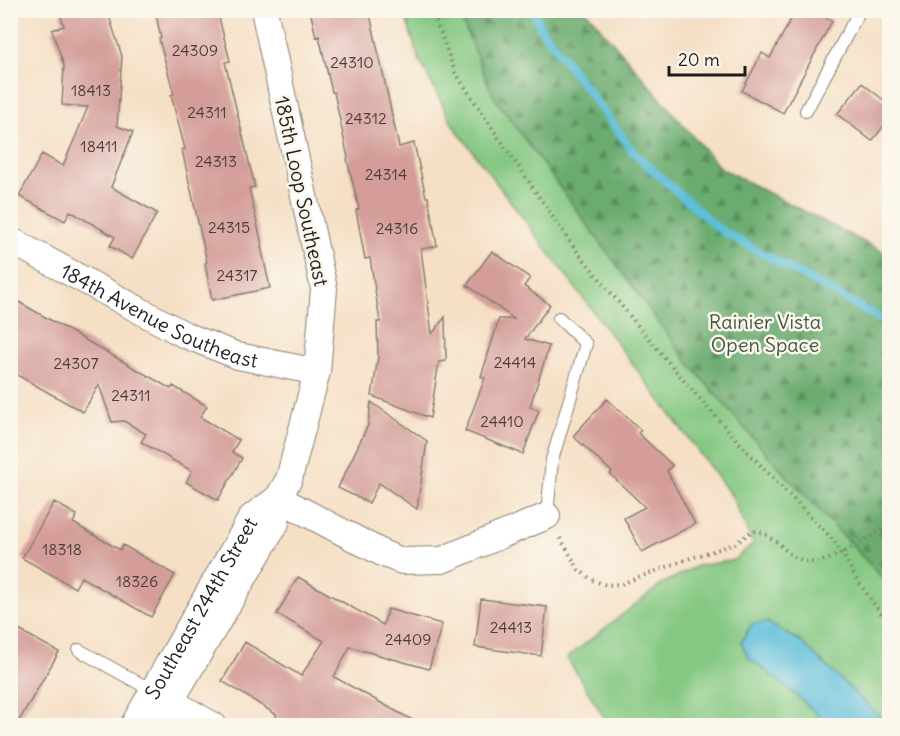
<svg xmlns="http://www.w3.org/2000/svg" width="900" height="736" font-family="Delius,sans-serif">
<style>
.green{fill:#84c882;stroke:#50724f;stroke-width:1.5}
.forest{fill:url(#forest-firs);stroke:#446446;stroke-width:1.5}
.water{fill:#5dbfdc;stroke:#3c6e7c;stroke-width:1.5}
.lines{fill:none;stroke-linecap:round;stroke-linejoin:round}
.stream{stroke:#5dbfdc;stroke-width:8}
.building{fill:#d49d99}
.lane-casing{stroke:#887e70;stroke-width:14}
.street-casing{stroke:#887e70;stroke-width:28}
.path{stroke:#887e70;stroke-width:4;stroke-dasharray:1.5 4.5;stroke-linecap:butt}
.lane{stroke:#fff;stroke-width:12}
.street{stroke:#fff;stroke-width:26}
.labels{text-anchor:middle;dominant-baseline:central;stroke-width:5;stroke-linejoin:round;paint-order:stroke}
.number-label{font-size:16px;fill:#4a3c3b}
.street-label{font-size:20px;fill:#1c1c1c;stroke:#fbf7ec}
.park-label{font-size:20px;fill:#405840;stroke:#fbf7ec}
</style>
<defs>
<pattern id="forest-firs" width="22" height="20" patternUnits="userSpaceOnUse" patternTransform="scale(1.5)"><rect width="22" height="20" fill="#6bac70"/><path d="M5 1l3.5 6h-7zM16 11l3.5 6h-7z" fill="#578b5b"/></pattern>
</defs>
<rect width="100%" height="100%" fill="#fbf7ec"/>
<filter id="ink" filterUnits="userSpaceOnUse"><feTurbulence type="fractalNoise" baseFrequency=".0167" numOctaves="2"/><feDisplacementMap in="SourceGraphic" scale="12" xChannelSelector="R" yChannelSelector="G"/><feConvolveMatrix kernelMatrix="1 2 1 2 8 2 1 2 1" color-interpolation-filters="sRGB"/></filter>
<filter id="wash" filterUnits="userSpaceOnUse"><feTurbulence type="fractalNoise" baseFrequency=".008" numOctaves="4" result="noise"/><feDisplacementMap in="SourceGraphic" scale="24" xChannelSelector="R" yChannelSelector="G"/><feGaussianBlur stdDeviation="1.35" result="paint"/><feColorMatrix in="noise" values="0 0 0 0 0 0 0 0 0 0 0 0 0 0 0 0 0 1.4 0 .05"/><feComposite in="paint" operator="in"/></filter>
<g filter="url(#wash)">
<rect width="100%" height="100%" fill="#f5dfc5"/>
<!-- green -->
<path class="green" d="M404,11H586L720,168L889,255V725H609L567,658L662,584L697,566L734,560L753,544L731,495L453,125L418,57Z"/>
<!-- forest -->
<path class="forest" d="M458,11H586L720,168L889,255V585L772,460L687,361L493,96Z"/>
<!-- water -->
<path class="water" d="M766,622L800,641L889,725H829L796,695L748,657L741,642L752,624Z"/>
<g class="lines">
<!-- stream -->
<path class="stream" d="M534,10L540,27L635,154L720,230L890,324"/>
</g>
<g id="blocks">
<!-- building -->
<path class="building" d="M72,10H107L122,56L117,126L133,132L111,187L157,213L132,259L110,246L115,237L70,211L65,221L19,196L42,154L63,166L88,107L62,105L64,66L52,30L64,26L60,14Z
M155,10H217L230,61L225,62L255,187L249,188L262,245L261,246L270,288L212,300L205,263L207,262L182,150L185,149L171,95L174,94L159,39L161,38Z
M310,10H369L399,147L414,143L426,197H428L437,246L421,249L432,334L445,317L446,361L439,362L430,418L372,396L378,357L377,322H380L370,258L365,259L356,210L359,209L347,159L348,158L334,92H332L319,36L316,37Z
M796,10H814L832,21L783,113L742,91L762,53L770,58Z
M862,83L890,105V118L872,141L837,114Z
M492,251L530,278L524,286L550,305L525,339L549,346L530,407L539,410L523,454L465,431L485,378L481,377L499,319H514L467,285Z
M10,297L171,389L173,386L207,406L200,417L239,440L232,452L242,458L218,500L186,482L192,471L141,442L146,434L124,421L112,422L99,385L83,412L10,371Z
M607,399L641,430L638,433L672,465L667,471L695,524L642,552L624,518L645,507L610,474L612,472L573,436Z
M371,402L427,441L417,509L379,483L369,503L338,488L368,425Z
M54,502L77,515L73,523L120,550L123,545L175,575L151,617L81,577L75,588L22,558Z
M298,577L383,625L388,609L442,624L429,669L350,647L334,677L423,726H271L277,715L222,681L245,642L301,676L324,641L277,614Z
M481,599L547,607L541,656L475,647Z
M10,625L59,652L16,726H10Z"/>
</g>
</g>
<g filter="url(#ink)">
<use href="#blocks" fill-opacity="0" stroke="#887e70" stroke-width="1.5"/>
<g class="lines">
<!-- lane casing -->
<g class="lane-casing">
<path id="lane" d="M806,111L860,10
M547,516L552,460L586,344L559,318
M79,650L153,691"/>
</g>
<!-- street casing -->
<g class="street-casing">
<g id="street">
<path id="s1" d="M10,240L185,335L238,356L317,372"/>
<path d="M278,498L384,554L402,561L442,560L547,516"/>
<path d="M157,693L214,726"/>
<path id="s2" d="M133,726L252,517L278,498"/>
<path d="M156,726L276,523L278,498L289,479L317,372L324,289L264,10"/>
</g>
</g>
<!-- path -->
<path class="path" d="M432,10L455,72L486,119L572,245L629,315L690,388L744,448L832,539L842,552L857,580L890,626
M560,538L579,570L592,580L606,585L621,584L688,559L735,544L752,531C768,531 779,545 791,555C799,560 809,563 818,562C838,558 873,536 890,524"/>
<!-- lane -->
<use href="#lane" class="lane"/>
<!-- street -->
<use href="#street" class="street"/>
</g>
</g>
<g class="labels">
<!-- number labels -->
<g class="number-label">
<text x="195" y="50">24309</text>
<text x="352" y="62">24310</text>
<text x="91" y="90">18413</text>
<text x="207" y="112">24311</text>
<text x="366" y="118">24312</text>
<text x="99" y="146">18411</text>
<text x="216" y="161">24313</text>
<text x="386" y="174">24314</text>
<text x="229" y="227">24315</text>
<text x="397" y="228">24316</text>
<text x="237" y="275">24317</text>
<text x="515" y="362">24414</text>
<text x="76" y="363">24307</text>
<text x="131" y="395">24311</text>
<text x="502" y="421">24410</text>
<text x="62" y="549">18318</text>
<text x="137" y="581">18326</text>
<text x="511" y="627">24413</text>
<text x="408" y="639">24409</text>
</g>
<!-- street labels -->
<g class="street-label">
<text transform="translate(302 191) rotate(78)">185th Loop Southeast</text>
<text stroke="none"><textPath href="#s1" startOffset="168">184th Avenue Southeast</textPath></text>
<text stroke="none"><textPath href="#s2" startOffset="136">Southeast 244th Street</textPath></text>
</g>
<!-- park labels -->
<g class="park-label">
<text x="765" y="321">Rainier Vista<tspan x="765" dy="23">Open Space</tspan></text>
</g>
</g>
<!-- margin -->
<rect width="900" height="736" fill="none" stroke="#fbf7ec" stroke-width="36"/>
<!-- scale -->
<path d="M669 66v9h76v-9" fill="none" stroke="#1c1c1c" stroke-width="3"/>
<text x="678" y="66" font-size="18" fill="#1c1c1c" stroke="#fbf7ec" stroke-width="4.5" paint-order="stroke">20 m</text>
</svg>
